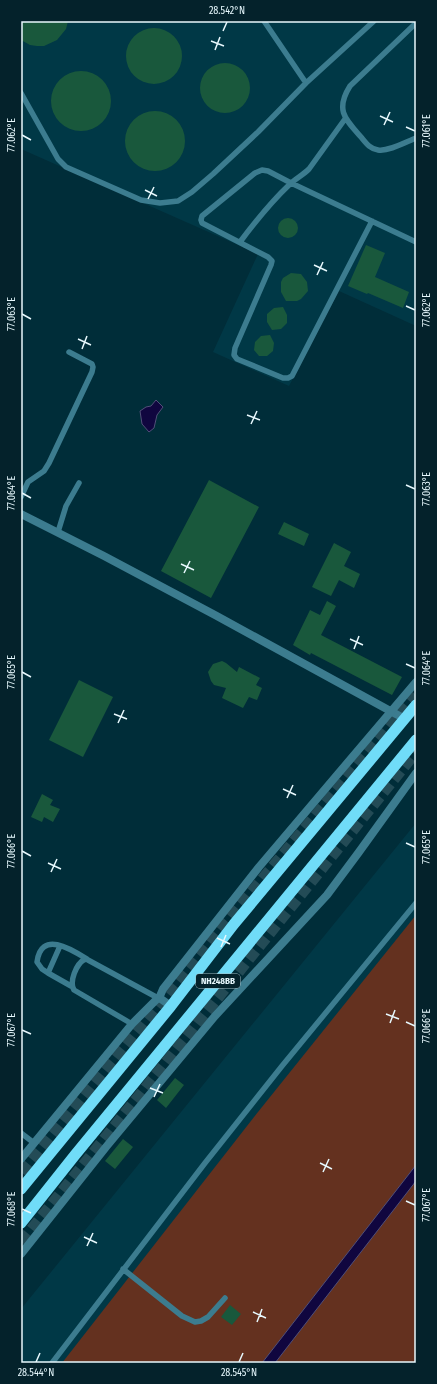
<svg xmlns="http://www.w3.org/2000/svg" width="437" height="1384" font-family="'Fira Sans Condensed',sans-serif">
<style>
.built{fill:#003846}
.green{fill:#64311f}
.water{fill:#10063f;stroke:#504f78}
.building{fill:#19583c}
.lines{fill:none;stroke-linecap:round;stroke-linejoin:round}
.trunk-tunnel{stroke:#234b56;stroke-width:11;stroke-dasharray:11 5.5;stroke-linecap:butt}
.service{stroke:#3c7c8f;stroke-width:5.5}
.minor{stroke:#3c7c8f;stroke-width:8}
.tertiary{stroke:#3c7c8f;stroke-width:8}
.trunk{stroke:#70dcf8;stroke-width:11}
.ticks{fill:none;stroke:#e7f8fd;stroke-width:1.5}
.labels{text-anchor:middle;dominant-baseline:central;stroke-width:3.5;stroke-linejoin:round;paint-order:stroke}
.shield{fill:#04222b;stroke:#a3b8be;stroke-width:1}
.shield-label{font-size:9px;font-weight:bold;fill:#e7f8fd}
.neatline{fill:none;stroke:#e7f8fd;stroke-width:1.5}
.ticks-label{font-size:10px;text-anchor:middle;fill:#e7f8fd}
</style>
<rect width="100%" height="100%" fill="#002d39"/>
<!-- built -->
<path class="built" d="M21,21H416V326L339,291L289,386L213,352L258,254L21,149Z
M416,823V1363H21V1309Z"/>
<!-- green -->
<path class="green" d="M416,915V1363H62L258,1112Z"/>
<!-- water -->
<path class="water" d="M156,400L163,407L157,415L154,428L149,432L142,424L140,411L146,407L151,406Z
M416,1165V1181L275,1363H262Z"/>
<!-- building -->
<path class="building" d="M21,21H68L66,29L57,40L44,46H37L30,45L21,40Z
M126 56a28 28 0 1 1 56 0a28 28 0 1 1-56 0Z
M200 88a25 25 0 1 1 50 0a25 25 0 1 1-50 0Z
M51 101a30 30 0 1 1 60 0a30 30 0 1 1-60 0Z
M125 141a30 30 0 1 1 60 0a30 30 0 1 1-60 0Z
M278 228a10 10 0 1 1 20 0a10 10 0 1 1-20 0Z
M366,245L385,253L375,277L409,292L403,308L368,293L367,294L348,286Z
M291,273L301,274L307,282L308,291L301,299L297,301H286L281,292V282L283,278Z
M283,307L287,315V323L281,329L272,330L267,322V314L274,308Z
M270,335L274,343L273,351L267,356H259L254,350L255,342L261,336Z
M209,480L259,507L211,598L161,571Z
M284,522L309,534L304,546L278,534Z
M334,543L351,552L344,566L360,574L354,588L339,580L331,596L312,587Z
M327,601L336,606L321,635L402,677L392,695L311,653L310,655L293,645L310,610L320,615Z
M222,661L226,663L237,672L239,667L260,678L256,685L262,688L257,700L249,697L243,708L222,698L226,688L214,685L211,681L208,672L213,664Z
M79,680L113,697L83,757L49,740Z
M42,794L53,800L50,805L60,809L53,822L44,817L42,822L31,817Z
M175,1078L184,1085L166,1108L157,1100Z
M123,1139L133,1147L115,1169L105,1161Z
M230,1305L241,1314L232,1325L221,1317Z"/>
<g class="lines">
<!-- trunk-tunnel -->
<path class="trunk-tunnel" d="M21,1172L223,926L416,695
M21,1242L416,752"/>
<!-- service -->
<path class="service" d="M264,21L306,83
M416,23L350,86C335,110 345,119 361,137C366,143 370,149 378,150C388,152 406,142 416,138
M21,93L58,159L66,167L141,200L160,203L178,201L192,192L213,174L258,132L306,83L374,21
M372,221L292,376L288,378H283L237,359L234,355L235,348L271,265L272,261L268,257L202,223L201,220L202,216L255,173L262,170L268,171L291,183L416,242
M240,242C255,222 271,202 289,185C295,179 303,175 309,169L345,119
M21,497L28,482L44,471L49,463L92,372L93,367L92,364L69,352
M58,532L66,506L79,483
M48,973L60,946
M71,986L48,973L42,969L37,962C41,930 71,949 87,959
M132,1024L74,990C69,982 76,964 85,959L88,960L158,998
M21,1133L34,1143
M123,1269L182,1316L195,1322L201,1321L208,1317L225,1298
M52,1363L205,1163L282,1066L416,903"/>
<!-- minor -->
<path class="minor" d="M21,514L104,556L215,615L405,719"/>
<!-- tertiary -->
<path class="tertiary" d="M171,1006L161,999L160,996L163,989L259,867L416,682
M21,1159L132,1024L160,996
M21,1254L106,1147L215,1016L327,895L359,852L416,773"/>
<!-- trunk -->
<path class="trunk" d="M21,1189L171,1006L234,924L416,705
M21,1223L75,1155L416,740"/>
</g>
<!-- ticks -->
<path class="ticks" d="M223,31L227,22M211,41L224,46M215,50L220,37M380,116L393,122M384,125L390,112M406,127L415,131M22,135L31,140M145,190L157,196M148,199L154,187M314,265L327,271M317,275L323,262M406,306L415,310M22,314L31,319M78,339L91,345M82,349L87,336M247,415L260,420M251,424L257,411M406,485L415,489M22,493L31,498M181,564L194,570M184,573L190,561M350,639L363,645M354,649L359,636M406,664L415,668M22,672L31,677M114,714L127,719M118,723L124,710M283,789L296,795M287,798L293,785M406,843L415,847M22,851L31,856M48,863L61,869M51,872L57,859M217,938L230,944M221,947L226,935M386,1014L399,1019M406,1022L415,1026M390,1023L395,1010M22,1030L31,1034M150,1088L163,1093M154,1097L160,1084M320,1163L332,1169M323,1172L329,1159M406,1201L415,1205M22,1209L31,1213M84,1237L97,1243M87,1246L93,1233M253,1312L266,1318M257,1322L262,1309M36,1362L40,1353M239,1362L243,1353"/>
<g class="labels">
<!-- shield labels -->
<rect class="shield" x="196" y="974" width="44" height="14" rx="3"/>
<g class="shield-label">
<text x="218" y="981">NH248BB</text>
</g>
</g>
<!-- border -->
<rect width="437" height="1384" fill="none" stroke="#04222b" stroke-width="44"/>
<rect x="22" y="22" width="393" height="1340" class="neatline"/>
<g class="ticks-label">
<text x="227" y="14">28.542°N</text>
<text transform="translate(426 131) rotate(-90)" y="4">77.061°E</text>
<text transform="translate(11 135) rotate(-90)" y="4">77.062°E</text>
<text transform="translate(426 310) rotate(-90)" y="4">77.062°E</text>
<text transform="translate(11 314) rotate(-90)" y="4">77.063°E</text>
<text transform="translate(426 489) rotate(-90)" y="4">77.063°E</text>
<text transform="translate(11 493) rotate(-90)" y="4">77.064°E</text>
<text transform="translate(426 668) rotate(-90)" y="4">77.064°E</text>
<text transform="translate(11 672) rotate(-90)" y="4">77.065°E</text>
<text transform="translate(426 847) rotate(-90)" y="4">77.065°E</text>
<text transform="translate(11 851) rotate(-90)" y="4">77.066°E</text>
<text transform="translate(426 1026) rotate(-90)" y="4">77.066°E</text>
<text transform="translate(11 1030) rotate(-90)" y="4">77.067°E</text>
<text transform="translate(426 1205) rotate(-90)" y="4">77.067°E</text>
<text transform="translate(11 1209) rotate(-90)" y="4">77.068°E</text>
<text x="36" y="1376">28.544°N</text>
<text x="239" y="1376">28.545°N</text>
</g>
</svg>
